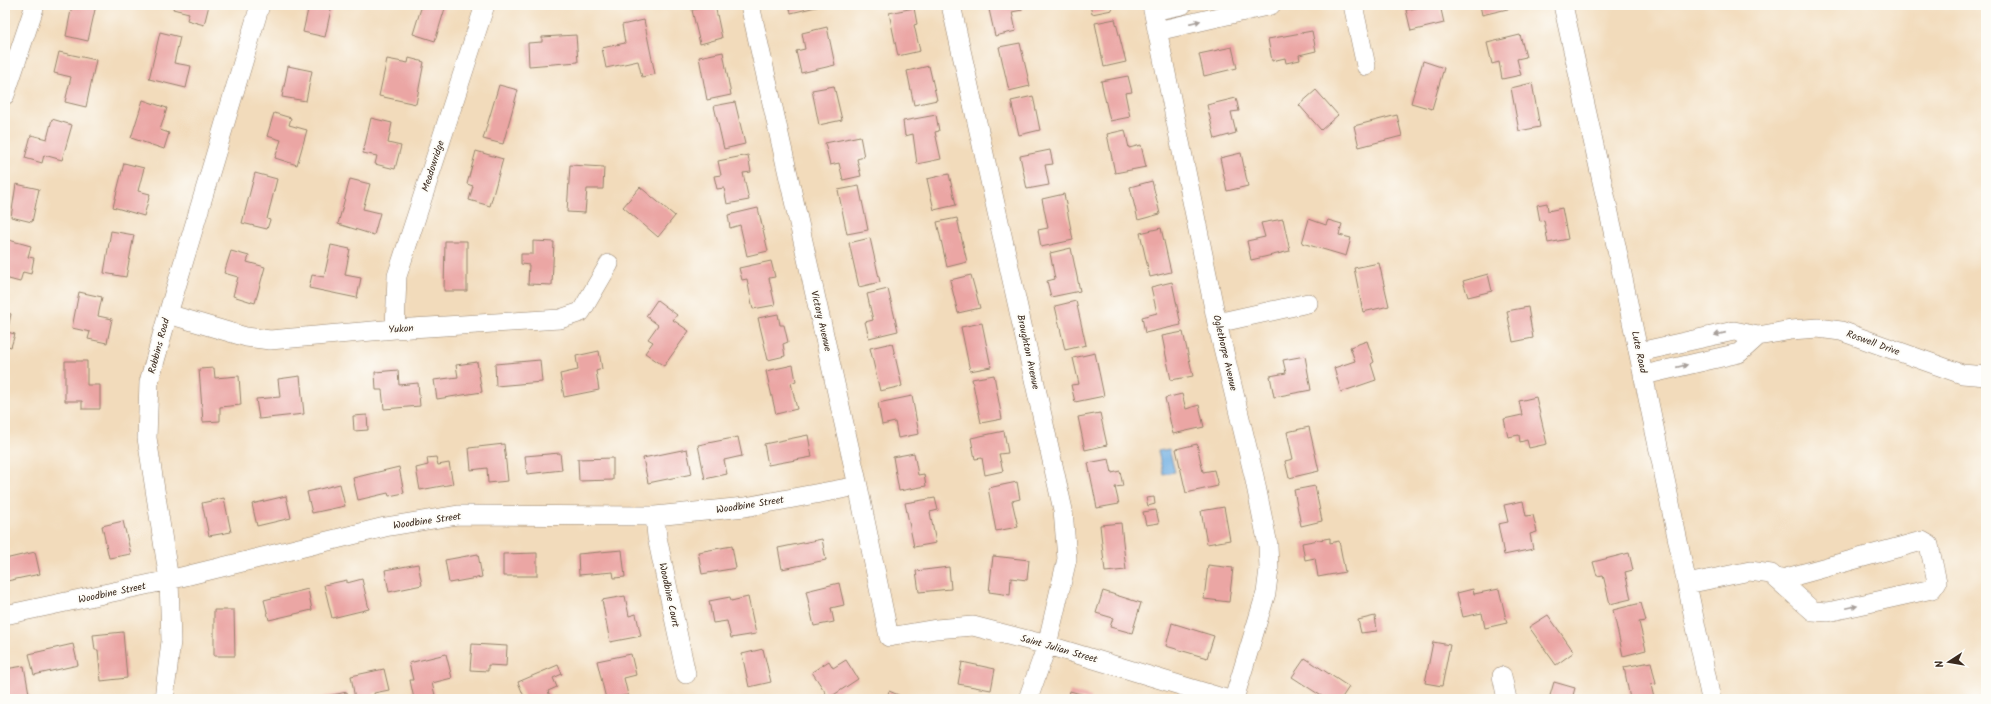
<svg xmlns="http://www.w3.org/2000/svg" width="1991" height="704" font-family="Kalam,sans-serif">
<style>
.water{fill:#6faee2;stroke:#556c80}
.building{fill:#eba6a4}
.lines{fill:none;stroke-linecap:round;stroke-linejoin:round}
.minor-casing{stroke:#96826c;stroke-width:20}
.minor{stroke:#fff;stroke-width:19}
.oneway{fill:#a79f9a}
.labels{text-anchor:middle;dominant-baseline:central;stroke-width:4;stroke-linejoin:round;paint-order:stroke}
.street-label{font-size:10px;fill:#3b2a1e;stroke:#fdfcf7}
</style>
<rect width="100%" height="100%" fill="#fdfcf7"/>
<filter id="ink" filterUnits="userSpaceOnUse"><feTurbulence type="fractalNoise" baseFrequency=".025" numOctaves="2"/><feDisplacementMap in="SourceGraphic" scale="8" xChannelSelector="R" yChannelSelector="G"/><feConvolveMatrix kernelMatrix="1 2 1 2 8 2 1 2 1" color-interpolation-filters="sRGB"/></filter>
<filter id="wash" filterUnits="userSpaceOnUse"><feTurbulence type="fractalNoise" baseFrequency=".012" numOctaves="4" result="noise"/><feDisplacementMap in="SourceGraphic" scale="16" xChannelSelector="R" yChannelSelector="G"/><feGaussianBlur stdDeviation="0.9" result="paint"/><feColorMatrix in="noise" values="0 0 0 0 0 0 0 0 0 0 0 0 0 0 0 0 0 1.4 0 .05"/><feComposite in="paint" operator="in"/></filter>
<g filter="url(#wash)">
<rect width="100%" height="100%" fill="#f2dbbb"/>
<!-- water -->
<path class="water" d="M1169,449L1175,472L1163,474L1158,451Z"/>
<g id="blocks">
<!-- building -->
<path class="building" d="M72,5H96L88,41L66,36Z
M174,5H209L204,25L187,20L189,13L173,9Z
M309,5H332L325,37L303,32Z
M422,5H446L435,41L413,34Z
M715,5L722,38L700,44L692,10Z
M789,5H820V6L791,13Z
M988,5H1021L1022,10L1012,12L1016,31L995,36Z
M1090,5H1111L1112,10L1092,14Z
M1430,5H1440L1444,23L1411,31L1406,10Z
M1480,5H1515L1516,7L1482,15Z
M914,8L917,24L914,25L920,51L898,56L889,13Z
M1115,19L1126,62L1104,67L1095,23Z
M644,20L655,74L642,77L638,61L606,68L602,48L625,43L622,25Z
M827,27L835,65L801,73L796,51L805,49L802,33Z
M1312,31L1316,51L1299,55L1300,60L1286,63L1285,58L1272,61L1268,39Z
M160,32L180,37L174,63L191,66L186,88L149,79Z
M576,35L578,62L529,66L528,43L542,42V37Z
M1520,35L1526,57L1517,59L1521,75L1502,79L1499,62L1492,64L1487,43Z
M1020,43L1030,86L1009,91L999,47Z
M1232,47L1237,68L1204,76L1199,54Z
M59,52L96,60L86,107L65,102L71,77L54,73Z
M723,52L731,95L707,100L699,57Z
M409,58L424,62L416,104L379,96L387,59L408,63Z
M1423,61L1444,68L1432,109L1411,103Z
M288,66L312,71L306,101L282,97Z
M929,66L937,100L914,105L907,71Z
M1128,76L1132,92L1125,93L1130,117L1110,121L1101,81Z
M1532,83L1540,127L1519,131L1511,88Z
M499,85L518,90L503,144L483,139Z
M834,86L842,120L819,125L812,90Z
M1316,90L1338,115L1321,130L1299,105Z
M1033,96L1040,130L1019,135L1011,101Z
M1236,98L1239,111L1231,112L1236,133L1215,139L1207,105Z
M143,100L167,108L160,130L169,133L164,149L131,138Z
M735,102L745,144L724,149L714,106Z
M274,113L291,118L289,125L307,130L297,165L275,158L281,140L267,136Z
M936,115L939,131L935,132L941,159L917,164L913,134L905,136L903,121Z
M1397,115L1402,136L1359,147L1354,126Z
M371,118L392,123L388,143L401,146L395,169L375,164L377,156L363,153Z
M52,119L72,125L62,160L44,155L42,163L25,158L31,135L47,139Z
M1125,130L1129,148L1141,145L1146,167L1115,173L1107,134Z
M860,136L864,157L857,159L861,176L843,180L839,163L830,165L825,143Z
M1050,150L1053,164L1045,165L1049,185L1027,189L1020,156Z
M476,151L503,159L490,206L469,200L473,186L467,184Z
M1241,153L1248,186L1227,191L1220,158Z
M748,155L751,172L743,173L749,200L727,204L724,188L717,189L714,176L721,175L718,161Z
M124,163L144,168L138,191L150,194L144,216L113,207Z
M570,165L604,167L603,189H587L585,213L567,212Z
M255,173L277,179L267,219L270,220L267,229L242,223Z
M949,174L956,205L934,210L927,179Z
M350,179L370,184L363,209L380,213L374,235L338,224Z
M1152,181L1160,214L1138,220L1130,187Z
M16,184L39,189L32,222L11,217Z
M859,186L868,230L847,234L838,190Z
M640,187L675,216L658,237L623,207Z
M1064,194L1073,240L1041,247L1038,230L1048,228L1042,199Z
M1547,203L1548,211L1562,208L1568,239L1548,243L1544,220L1540,221L1537,205Z
M758,208L768,251L747,256L740,225L730,228L728,215Z
M957,218L967,262L947,267L937,222Z
M1283,219L1290,251L1251,260L1247,241L1265,237L1261,223Z
M1309,219L1326,225L1328,220L1342,224L1339,235L1351,238L1346,256L1302,243Z
M1161,228L1171,272L1150,277L1140,233Z
M111,231L134,235L126,277L104,273Z
M870,238L880,282L859,287L849,243Z
M5,239L31,246L28,257L34,258L31,274L23,272L20,282L5,278Z
M445,241H467V291H444Z
M533,241L554,242L552,285L528,284L529,265L521,264V254H533Z
M331,245L350,249L345,275L361,278L357,298L309,288L312,275L324,277Z
M1071,248L1080,291L1051,297L1047,281L1055,279L1050,253Z
M231,251L249,256L247,262L265,267L255,303L233,296L238,277L224,273Z
M771,261L775,277L769,278L775,305L753,309L747,279L742,280L739,268Z
M1379,263L1389,306L1363,312L1354,268Z
M1488,274L1492,291L1468,297L1463,281Z
M971,275L980,308L958,313L950,280Z
M1172,282L1181,325L1145,333L1142,317L1157,313L1151,287Z
M888,289L898,331L869,338L865,322L873,320L867,294Z
M79,292L102,297L98,316L112,319L107,343L88,339L90,332L72,328Z
M657,300L677,315L673,320L689,331L664,366L645,353L653,342L648,339L658,325L646,316Z
M1076,301L1086,345L1065,350L1055,306Z
M1528,307L1533,338L1513,342L1507,311Z
M5,312L11,314L7,332L15,334L11,347L5,345Z
M778,314L780,325H784L788,342L783,344L785,356L768,360L758,318Z
M982,323L991,367L970,371L961,327Z
M1183,332L1193,376L1171,380L1162,336Z
M1367,341L1374,362L1371,364L1376,380L1341,392L1334,368L1355,361L1350,347Z
M892,343L902,386L880,391L870,348Z
M599,351L602,369L596,371L599,390L564,397L560,374L578,370L576,356Z
M1095,353L1104,396L1075,402L1071,385L1079,384L1073,358Z
M1305,356L1311,390L1274,397L1270,376L1286,373L1283,360Z
M540,360L542,382L496,386L495,364Z
M65,361H87V385H100V409H82V401H65Z
M477,362L482,392L437,399L434,380L458,377L456,365Z
M793,365L796,381L791,383L797,409L776,414L766,371Z
M214,368L215,378L239,376L241,405L220,407V421L203,422L199,369Z
M398,370L399,385L418,383L420,406L384,409L382,390H376L375,372Z
M994,375L1002,419L981,423L972,379Z
M300,376L304,414L259,419L256,399L280,397L278,379Z
M1182,394L1186,409L1199,405L1204,427L1173,434L1165,398Z
M912,396L919,434L898,438L895,422L882,425L878,403Z
M1536,397L1547,444L1529,448L1527,440L1520,442L1519,435L1508,437L1504,419L1522,415L1519,401Z
M1100,413L1107,445L1085,450L1078,417Z
M367,415L368,430L354,431L353,416Z
M1309,427L1319,471L1289,478L1285,461L1293,459L1287,432Z
M1004,431L1008,453L999,454L1003,471L985,475L982,458L975,459L971,438Z
M808,435L812,457L768,465L764,444Z
M738,437L742,456L724,460L727,474L705,479L698,445Z
M504,444L508,481L488,483L487,468L471,470L469,448Z
M1197,444L1203,472L1214,470L1218,486L1186,493L1176,449Z
M687,449L692,474L648,483L643,458Z
M560,453L562,470L527,474L525,456Z
M914,453L918,475L924,474L926,486L899,491L893,457Z
M436,457L438,465L449,463L453,484L420,490L416,468L428,465L427,458Z
M613,458V480L579,481L578,459Z
M1109,459L1112,473L1120,471L1123,486L1115,487L1119,504L1097,508L1088,463Z
M399,467L404,493L389,496L388,493L358,500L353,478Z
M1017,482L1020,499L1012,501L1018,527L996,531L988,488Z
M340,484L345,506L312,513L307,492Z
M1315,486L1322,521L1301,526L1294,490Z
M286,496L291,518L257,526L252,504Z
M1154,497L1155,504L1148,506L1146,498Z
M224,498L231,532L209,536L202,503Z
M935,498L938,510L930,512L936,543L914,547L905,503Z
M1523,501L1526,516L1533,515L1537,532L1530,534L1533,549L1504,555L1498,524L1508,522L1504,505Z
M1224,507L1230,540L1207,544L1201,511Z
M1156,510L1159,523L1146,525L1143,512Z
M123,521L131,554L109,558L102,526Z
M1121,523L1126,570L1105,572L1100,525Z
M1330,538V543L1339,541L1345,572L1318,577L1315,558L1305,560L1302,543Z
M822,539L826,560L782,569L778,548Z
M732,546L736,568L702,574L698,552Z
M622,550L625,577L614,578L613,572L579,575L578,554Z
M35,552L40,574L7,581L5,559Z
M537,553V576H503V554Z
M1629,553L1633,570L1625,572L1631,599L1610,604L1603,575L1597,576L1593,562Z
M478,554L482,577L449,583L445,560Z
M993,556L1029,560L1027,580L1011,578L1010,595L989,592Z
M418,564L422,585L389,592L385,570Z
M1208,565L1233,568L1229,602L1204,599Z
M949,567L951,589L919,592L916,571Z
M362,579L369,609L332,618L324,585L347,580V583Z
M839,583L844,605L831,608L834,622L814,626L806,591Z
M308,589L312,610L269,620L264,600Z
M1473,589L1474,594L1499,589L1507,623L1485,628L1482,613L1463,617L1457,593Z
M1103,591L1141,603L1132,633L1110,627L1113,618L1096,613Z
M625,596L629,616L636,614L641,636L610,642L602,600Z
M730,597L731,601L748,597L756,634L731,638L727,621L713,623L709,601Z
M1641,603L1646,621L1639,622L1646,650L1623,656L1613,610Z
M214,610H234L235,656H214Z
M1548,615L1574,652L1556,665L1529,627Z
M1375,616L1377,631L1361,633L1358,620Z
M1172,623L1214,636L1207,658L1166,646Z
M123,632L127,678L101,681L98,650H95L93,635Z
M1433,642L1450,645L1442,686L1425,683Z
M73,644L78,665L34,675L29,654Z
M472,644L507,646L506,666L488,665V671L470,670Z
M763,649L771,682L749,687L742,654Z
M446,654L452,678L432,683L435,695L414,699L410,680H413L409,663Z
M631,654L636,675L624,678L628,695L606,699L597,661Z
M1305,658L1349,687L1341,699H1326L1292,677Z
M846,660L858,679L829,698L812,672L829,661L833,668Z
M962,662L995,669L991,690L958,684Z
M1651,662L1656,684L1651,685L1654,698L1630,699L1624,667Z
M558,665L562,674L553,678L557,687L548,691L551,699H525L518,682Z
M24,666L30,699H5V669Z
M384,669L389,690L374,693L375,699H355L351,676Z
M1554,682L1575,688L1572,699H1549Z
M889,691L908,699H886Z
M1070,691L1091,697V699H1068Z
M347,692L348,699H319L318,698Z
M210,696L232,698V699H209Z
M293,696V699H284V698Z"/>
</g>
</g>
<g filter="url(#ink)">
<use href="#blocks" fill-opacity="0" stroke="#96826c" stroke-width="1"/>
<g class="lines">
<!-- minor casing -->
<g class="minor-casing">
<path id="minor" d="M750,5L858,486L889,637L936,629L973,626L1047,645L1226,699
M951,5L1063,510L1067,559L1047,645L1028,699
M1152,5L1217,323L1254,476L1268,545L1269,569L1266,593L1234,699
M1353,5L1366,66
M1563,5L1613,231L1711,699
M1153,11L1182,5
M1157,31L1271,5
M5,95L35,5
M168,314L246,337L270,340L395,329L560,319L581,312L609,264
M1217,323L1308,303
M395,329L397,276L485,5
M1639,352L1734,331L1758,336L1791,330L1818,328L1841,331L1962,374L1986,376
M1644,375L1739,353L1758,336
M655,516L657,537L686,674
M1687,584L1750,571L1771,574L1813,611L1828,612L1932,589L1937,582L1929,545L1922,541L1779,580
M5,615L169,580L385,527L458,515L655,516L745,507L858,486
M1502,676L1507,699
M164,699L171,641L169,580L147,438L149,382L168,314L260,5"/>
</g>
<!-- minor -->
<use href="#minor" class="minor"/>
</g>
<!-- one-way arrows -->
<defs><path id="oneway-solid" d="M-6-.8H1V-3.2L6.5 0L1 3.2V.8H-6Z"/></defs>
<g class="oneway">
<use href="#oneway-solid" transform="translate(1195 22) rotate(-13)"/>
<use href="#oneway-solid" transform="translate(1720 334) rotate(167)"/>
<use href="#oneway-solid" transform="translate(1682 366) rotate(-13)"/>
<use href="#oneway-solid" transform="translate(1852 607) rotate(-12)"/>
</g>
</g>
<g class="labels">
<!-- street labels -->
<g class="street-label">
<text transform="translate(433 166) rotate(-72)">Meadowridge</text>
<text transform="translate(821 321) rotate(77)">Victory Avenue</text>
<text transform="translate(401 329) rotate(-4)">Yukon</text>
<text transform="translate(1873 343) rotate(20)">Roswell Drive</text>
<text transform="translate(159 346) rotate(-75)">Robbins Road</text>
<text transform="translate(1028 352) rotate(78)">Broughton Avenue</text>
<text transform="translate(1639 352) rotate(78)">Lute Road</text>
<text transform="translate(1225 353) rotate(77)">Oglethorpe Avenue</text>
<text transform="translate(750 505) rotate(-9)">Woodbine Street</text>
<text transform="translate(427 521) rotate(-8)">Woodbine Street</text>
<text transform="translate(112 593) rotate(-12)">Woodbine Street</text>
<text transform="translate(669 595) rotate(78)">Woodbine Court</text>
<text transform="translate(1059 649) rotate(16)">Saint Julian Street</text>
</g>
</g>
<!-- margin -->
<rect width="1991" height="704" fill="none" stroke="#fdfcf7" stroke-width="20"/>
<!-- north arrow -->
<g transform="translate(1949 662) rotate(258)" stroke="#fdfcf7" stroke-width="3" paint-order="stroke">
<path d="M0-3L7 15L0 10L-7 15Z" fill="#3b2a1e"/>
<text y="-6" font-size="11" font-weight="bold" text-anchor="middle" fill="#3b2a1e">N</text>
</g>
</svg>
